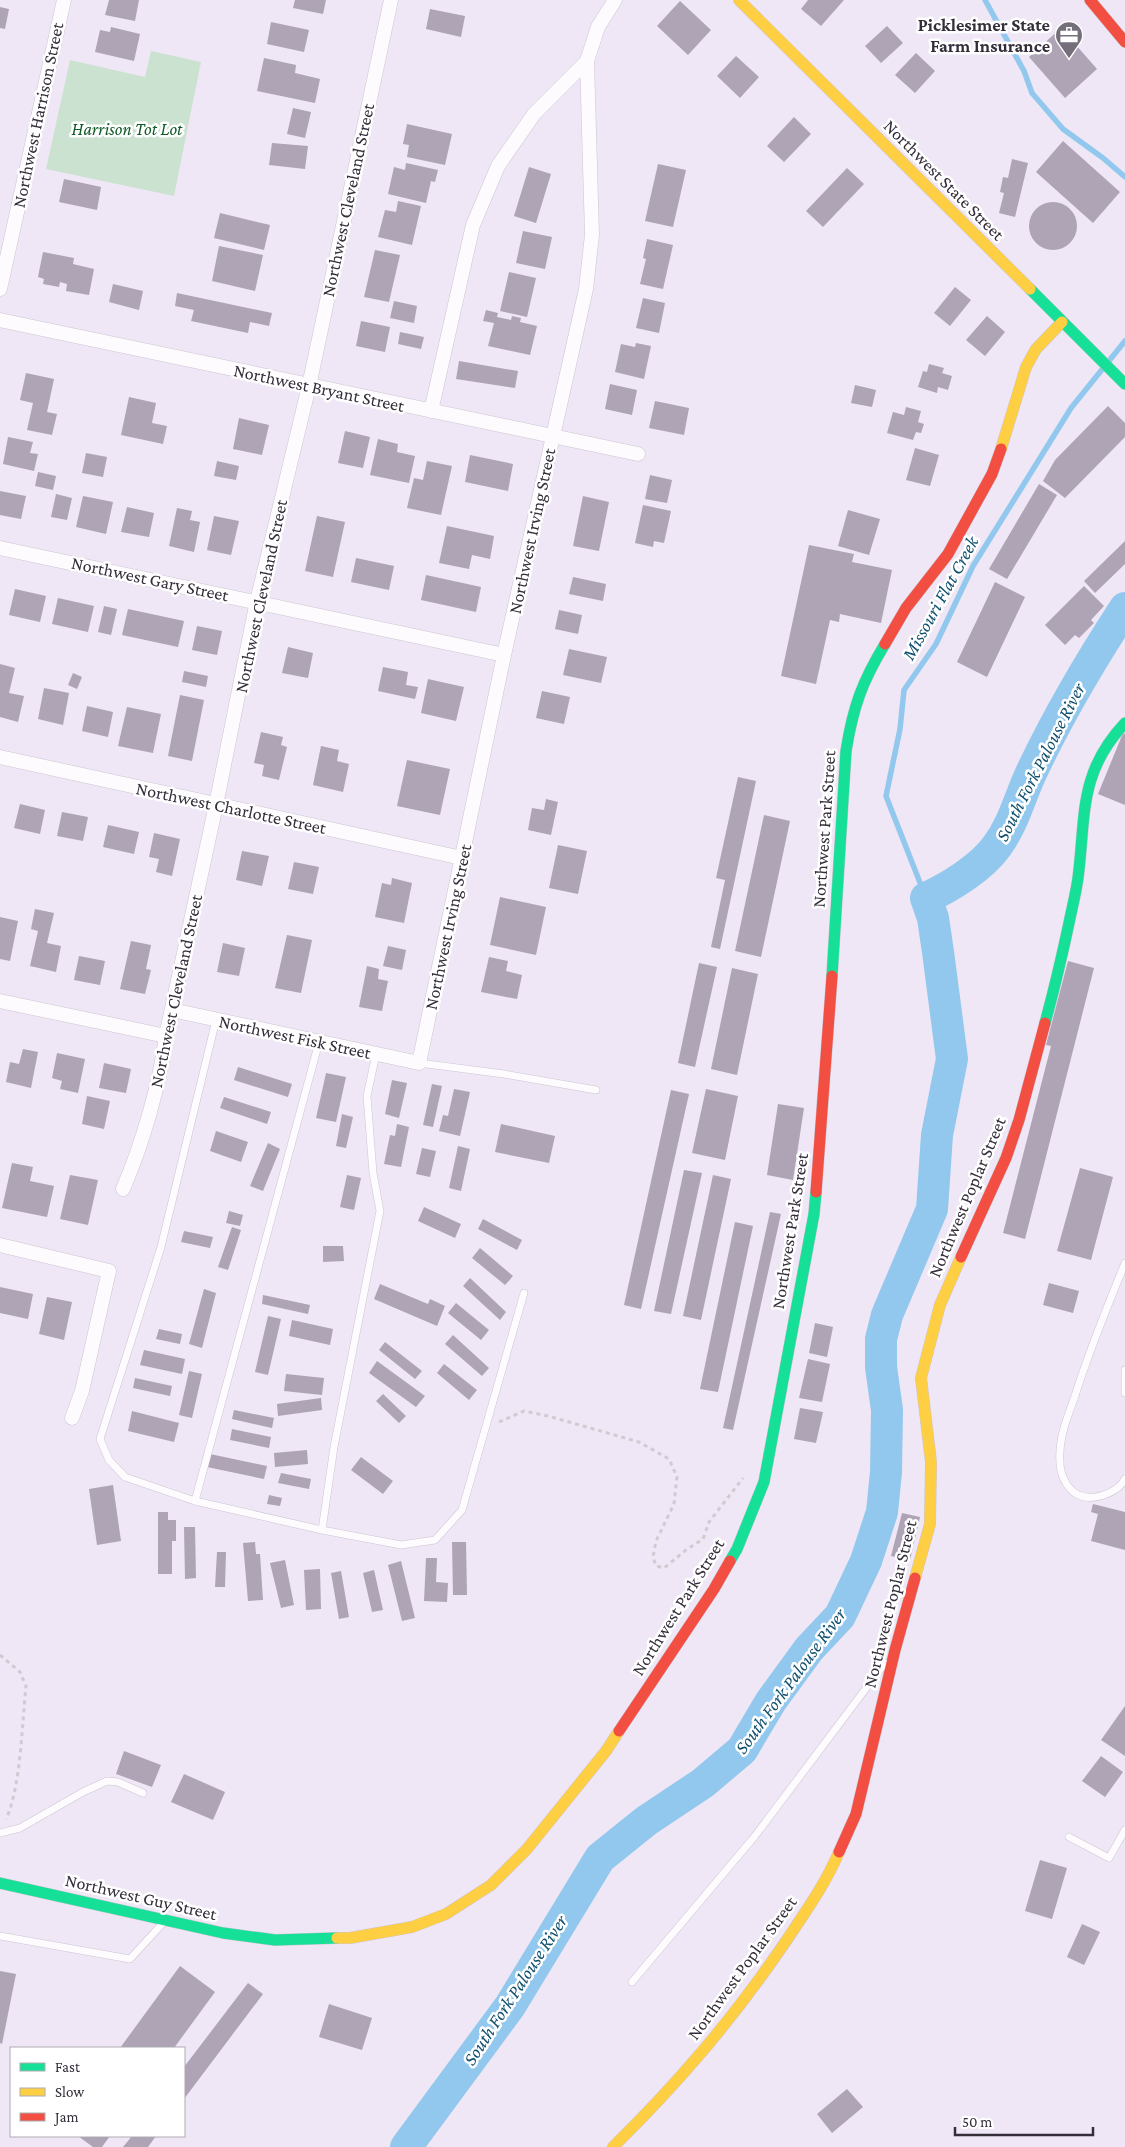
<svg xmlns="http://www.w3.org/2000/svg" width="1125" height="2147" font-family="'Crimson Pro',serif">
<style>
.green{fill:#cbe2d1}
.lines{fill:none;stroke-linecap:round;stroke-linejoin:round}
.stream{stroke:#92c8ed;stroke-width:5.5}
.river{stroke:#92c8ed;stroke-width:32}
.building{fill:#afa3b6}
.lane-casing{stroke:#ccc5d1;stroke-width:8}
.street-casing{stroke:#ccc5d1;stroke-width:15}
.fast-casing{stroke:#ccc5d1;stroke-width:12}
.slow-casing{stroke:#ccc5d1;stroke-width:12}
.jam-casing{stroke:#ccc5d1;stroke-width:12}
.path{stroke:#cfccd1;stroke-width:3;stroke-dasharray:4 4;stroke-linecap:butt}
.lane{stroke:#fdfbfe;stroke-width:7}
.street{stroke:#fdfbfe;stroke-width:14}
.fast{stroke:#16e098;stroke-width:11}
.slow{stroke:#ffcf43;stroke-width:11}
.jam{stroke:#f24e42;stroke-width:11}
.labels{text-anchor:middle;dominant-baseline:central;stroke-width:5;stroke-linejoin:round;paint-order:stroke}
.poi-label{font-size:18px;font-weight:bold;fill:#342d3a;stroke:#fff;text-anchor:end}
.street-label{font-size:18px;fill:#342d3a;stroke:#fff}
.park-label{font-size:18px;font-style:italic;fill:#105a26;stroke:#fff}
.water-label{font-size:19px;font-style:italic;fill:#0f4f6f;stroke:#fff}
</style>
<rect width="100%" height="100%" fill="#efe7f5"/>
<!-- green -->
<path class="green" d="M151,51L201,62L174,196L46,169L70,60L145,77Z"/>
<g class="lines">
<!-- stream -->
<path class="stream" d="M985,0L1024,71L1032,93L1063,129L1103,158L1125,177
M926,898L886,796L900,729L904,690L936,644L973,566L1071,408L1125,341"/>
<!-- river -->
<path class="river" d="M406,2147L510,2006L600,1858L646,1821L703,1783L742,1750L771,1701L809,1649L840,1616L866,1561L882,1512L886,1472L887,1410L881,1367V1339L887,1315L932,1209L937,1135L952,1059L938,952L933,918L926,898C950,887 981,868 997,846C1014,823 1020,796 1032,771C1059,714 1091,660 1125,608"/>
</g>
<!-- building -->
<path class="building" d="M109,0H139L135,21L105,15Z
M295,0H326L323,14L293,8Z
M808,0H844L821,26L801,9Z
M680,1L711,30L688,55L657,26Z
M0,7L9,9L5,29L0,28Z
M430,9L465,16L461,37L426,29Z
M271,22L309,30L304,52L267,44Z
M887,26L903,43L881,63L865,46Z
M111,27L140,34L134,61L95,52L100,30L110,32Z
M1061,28L1097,69L1065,98L1029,57Z
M916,53L935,71L915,93L895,75Z
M736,56L759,77L740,98L717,76Z
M264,58L296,65L295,73L320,79L315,103L257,91Z
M293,108L311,112L305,138L287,134Z
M794,117L811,134L784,162L767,146Z
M407,124L452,134L445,165L407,157L409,145L403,144Z
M1063,141L1120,192L1093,223L1036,172Z
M272,143L308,146L305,169L269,165Z
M1012,159L1028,163L1015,217L999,213L1004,193L1000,192L1003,177L1008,178Z
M406,163L438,170L435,182L431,181L426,203L388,194L394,167L405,170Z
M658,164L686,170L673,227L645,221Z
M529,167L551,174L536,223L514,216Z
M847,168L864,184L823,227L806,211Z
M64,179L101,187L97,210L59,202Z
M398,201L421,206L412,245L378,237L385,210L396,212Z
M1029 226a24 24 0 1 1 48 0a24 24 0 1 1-48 0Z
M220,213L270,225L264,250L214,238Z
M523,231L552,237L545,269L516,263Z
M647,239L673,245L663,289L640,284L646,259L643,258Z
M219,246L263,255L255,291L212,281Z
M375,250L400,255L389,302L364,297Z
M43,252L74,258L73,264L94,269L89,295L66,291L67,284L60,282L59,287L43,284L44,279L38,277Z
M509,272L536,278L527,317L500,311Z
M113,284L143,291L139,310L109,302Z
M955,287L971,300L950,326L934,313Z
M177,293L272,313L269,326L250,322L248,333L191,321L194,310L175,306Z
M643,298L665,303L659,333L636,328Z
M394,301L417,306L414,323L390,318Z
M486,310L498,313L497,317L511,320L512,316L521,318L520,322L537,326L530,355L488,346L494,323L483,321Z
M987,316L1005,332L985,356L966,340Z
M361,321L390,327L385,352L356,346Z
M400,332L424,337L421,349L398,344Z
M636,343L651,346L644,379L615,372L621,344L635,347Z
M459,361L518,371L515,388L456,379Z
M929,364L944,368L942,373L952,376L948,390L938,387L937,393L918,387L923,371L927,372Z
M26,373L54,379L47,412L57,414L52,435L27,430L33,403L20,400Z
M610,384L637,390L632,415L605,409Z
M855,385L876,390L872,407L851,403Z
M129,397L156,403L152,423L167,426L163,444L121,435Z
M655,401L689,408L684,435L649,428Z
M1108,406L1125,423V437L1065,498L1043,481L1055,460Z
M906,407L921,411L918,422L924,424L921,433L916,432L913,440L887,433L893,412L904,415Z
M239,418L269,425L262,455L233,449Z
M345,431L370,437L363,468L338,463Z
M8,437L33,442L30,453L38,454L34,471L3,464Z
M378,439L398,444L397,452L415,456L409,483L370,475Z
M915,448L939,455L930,486L906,480Z
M86,453L107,457L103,477L82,473Z
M470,455L513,464L508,491L465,482Z
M217,461L239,466L236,480L214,476Z
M427,461L452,466L441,515L407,508L414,478L423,480Z
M38,472L56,476L53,490L35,486Z
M650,475L672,480L667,503L645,499Z
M1039,484L1057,495L1007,579L989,569Z
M0,491L26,496L21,519L0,515Z
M56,494L72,498L67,520L51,517Z
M83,496L113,502L106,534L76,527Z
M583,496L609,502L599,551L573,546Z
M643,505L671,511L664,543L654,541L653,547L635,543Z
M127,507L154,513L149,537L121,532Z
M177,508L192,511L190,520L200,522L194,552L169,546Z
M848,510L880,519L869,555L838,546Z
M214,516L239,521L231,555L207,550Z
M317,516L345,522L333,577L305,571Z
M447,526L494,536L490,559L472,555L469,569L439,563Z
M1125,541V564L1095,593L1084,581Z
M809,545L854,554L852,562L892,570L881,623L840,614L839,622L830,620L816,684L781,676Z
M356,558L394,566L389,590L351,582Z
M426,575L481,587L476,612L421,600Z
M573,577L606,584L603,601L569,594Z
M995,582L1025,597L987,677L957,662Z
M1084,586L1104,606L1091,620L1094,623L1079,638L1075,635L1065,645L1045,625Z
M15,589L46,596L40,622L9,615Z
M58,598L94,606L88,632L52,624Z
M104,606L117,609L111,635L98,632Z
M128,609L184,621L178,647L122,635Z
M559,610L582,615L578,634L555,629Z
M197,626L222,631L217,655L192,650Z
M288,647L313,653L308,678L282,673Z
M569,649L607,657L601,683L563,675Z
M0,664L15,668L9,693L24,696L18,722L0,717Z
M383,667L408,672L406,685L418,687L415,699L378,691Z
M184,671L208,676L206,687L182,682Z
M73,673L82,677L77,689L68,685Z
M428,679L464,687L456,721L421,713Z
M44,688L69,693L63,725L38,719Z
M542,691L570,697L564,724L536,718Z
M180,695L204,700L192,761L168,756Z
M87,706L113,712L108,737L82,731Z
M127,707L161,714L153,753L118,746Z
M261,732L283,737L281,745L287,747L279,780L262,776L264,765L254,763Z
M1123,733L1125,734V805L1098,794Z
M321,746L339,750L337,761L349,764L343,792L313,785Z
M407,760L450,769L440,815L397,806Z
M738,777L756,781L720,949L711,947L725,880L716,878Z
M546,799L558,802L551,835L528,830L532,808L544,810Z
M20,804L45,810L40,834L14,828Z
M62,812L88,817L83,841L57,836Z
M764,815L790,821L761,957L735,951Z
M108,825L139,832L134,854L103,847Z
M154,833L180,839L172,876L156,872L159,859L149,857Z
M558,845L587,851L578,894L549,888Z
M242,851L269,856L262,886L236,880Z
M294,862L319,867L313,894L288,889Z
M392,878L412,883L404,923L375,917L382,883L391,885Z
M500,897L546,907L536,955L490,945Z
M35,909L54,913L47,943L61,946L56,972L30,966L38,931L31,929Z
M0,917L18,921L10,961L0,959Z
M287,935L312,940L301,993L275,988Z
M131,941L151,945L146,969L151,970L145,994L120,989Z
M223,943L245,948L239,976L217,972Z
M388,946L406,950L402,970L383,966Z
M79,956L105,961L100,985L74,980Z
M489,957L508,961L506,971L522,975L517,999L481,992Z
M1068,961L1094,968L1025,1239L1003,1233L1051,1046L1046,1045Z
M699,963L717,967L695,1067L678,1063Z
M367,966L379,969L378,979L388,981L382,1011L359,1007Z
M732,968L758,974L737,1075L711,1069Z
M23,1049L38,1052L31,1088L6,1082L10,1062L19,1064Z
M57,1053L85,1059L78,1093L60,1089L62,1081L52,1078Z
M104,1063L131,1069L126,1093L99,1088Z
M238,1067L292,1084L288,1097L234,1080Z
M326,1073L346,1077L336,1122L316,1118Z
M392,1080L407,1083L399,1118L385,1114Z
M432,1084L442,1086L433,1127L423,1125Z
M454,1089L470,1092L460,1136L439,1131L443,1115L448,1116Z
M706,1089L738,1096L725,1160L692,1153Z
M671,1090L689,1094L641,1309L624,1305Z
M87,1096L110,1101L104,1129L82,1124Z
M224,1097L271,1112L267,1124L220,1108Z
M778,1104L804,1108L793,1180L767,1175Z
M342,1114L353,1117L346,1148L336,1146Z
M397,1124L409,1127L401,1167L384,1164L390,1135L395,1136Z
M501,1124L555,1136L549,1163L495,1152Z
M216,1131L248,1142L241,1162L210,1151Z
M268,1143L280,1149L263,1191L250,1186Z
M458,1146L470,1149L461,1191L449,1188Z
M422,1148L436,1151L430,1177L416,1174Z
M12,1163L33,1167L30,1181L54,1186L47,1217L2,1208Z
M1080,1168L1113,1177L1091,1260L1057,1251Z
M684,1170L702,1173L671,1314L654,1311Z
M70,1175L98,1180L88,1225L60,1219Z
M347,1175L361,1178L354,1210L340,1207Z
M713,1175L731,1179L701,1320L683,1316Z
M424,1207L461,1224L455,1238L418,1221Z
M229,1211L243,1215L240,1226L226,1223Z
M770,1212L781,1214L733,1430L723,1428Z
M483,1219L522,1240L517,1250L478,1229Z
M735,1222L753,1226L718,1392L700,1389Z
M232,1227L241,1230L228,1270L218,1267Z
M184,1231L213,1237L210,1248L181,1242Z
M323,1246H343L344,1261L323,1262Z
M480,1248L513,1276L505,1285L472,1258Z
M470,1278L506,1312L500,1320L463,1286Z
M1049,1283L1079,1291L1073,1313L1043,1305Z
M380,1284L428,1304L430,1299L445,1306L437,1326L374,1299Z
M0,1287L33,1294L28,1319L0,1313Z
M204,1289L216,1293L202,1348L189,1344Z
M263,1295L310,1305L308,1314L262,1304Z
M47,1297L72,1302L64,1340L39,1334Z
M456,1303L489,1330L481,1340L448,1313Z
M268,1316L281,1319L268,1375L255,1372Z
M292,1320L333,1329L330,1345L289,1336Z
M815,1323L833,1327L827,1357L809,1353Z
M159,1329L182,1334L180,1344L156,1339Z
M453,1335L489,1368L482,1376L445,1344Z
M385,1342L422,1371L415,1379L379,1350Z
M144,1350L185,1359L182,1374L140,1365Z
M808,1359L830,1364L822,1402L799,1398Z
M377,1361L425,1396L416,1407L369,1373Z
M444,1364L477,1390L469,1400L437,1373Z
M189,1371L202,1374L192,1418L179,1415Z
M286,1374L324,1378L322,1395L284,1391Z
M135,1378L172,1386L170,1396L133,1388Z
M383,1394L406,1416L399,1423L376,1401Z
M321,1398L322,1410L278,1416L277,1404Z
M800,1408L823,1412L816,1443L794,1439Z
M234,1410L274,1418L272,1428L232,1419Z
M132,1411L179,1423L174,1442L128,1431Z
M232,1429L271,1437L269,1448L230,1440Z
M307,1450L308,1464L275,1467L274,1453Z
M210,1454L267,1466L264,1479L207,1467Z
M361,1457L393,1481L383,1494L351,1470Z
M281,1473L311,1479L309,1489L278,1483Z
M113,1485L121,1541L97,1545L89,1489Z
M269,1495L282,1498L280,1506L267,1504Z
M1093,1504L1125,1512V1550L1091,1541L1098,1514L1091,1512Z
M158,1512H168V1520H176V1541H172V1574H158Z
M902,1513L920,1517L910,1560L891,1556Z
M184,1527H195L196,1578L185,1579Z
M255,1542L256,1554H260L263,1600L248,1601L243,1543Z
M452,1542H466L467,1595H453Z
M217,1552H226L225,1587H215Z
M426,1558H437L436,1582L448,1583L447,1602L424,1601Z
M285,1560L294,1605L281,1608L270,1563Z
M401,1561L415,1618L402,1621L388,1565Z
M320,1569L321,1609L306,1610L304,1570Z
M374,1570L383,1610L372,1612L363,1573Z
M341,1571L349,1617L339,1619L331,1573Z
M1125,1706V1756L1101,1740Z
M124,1751L161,1765L152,1787L116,1774Z
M1101,1756L1123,1772L1105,1797L1082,1781Z
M184,1774L225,1792L213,1820L171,1802Z
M1040,1860L1067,1868L1052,1919L1025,1911Z
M1082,1924L1100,1932L1084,1965L1067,1957Z
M180,1966L215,1992L174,2048H120Z
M0,1971L16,1974L2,2044L0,2043Z
M248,1983L263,1994L184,2099V2067Z
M329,2004L372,2018L362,2050L319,2037Z
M847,2089L863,2107L832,2133L817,2114Z
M78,2136H110L102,2147H93Z
M132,2136H156L148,2147H123Z"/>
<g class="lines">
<!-- lane casing -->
<g class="lane-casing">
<path id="lane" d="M319,1042L195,1501L322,1530L401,1545L435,1540L462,1510L524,1293
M419,1063L504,1074L596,1090
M1125,1263C1107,1307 1089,1351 1075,1396C1067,1418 1058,1439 1060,1463C1060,1473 1066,1487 1075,1493C1090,1503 1117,1494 1125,1479
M1125,1370V1393
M195,1501L125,1477L109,1460L100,1439L161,1247L216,1020
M322,1530L334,1447L380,1211L373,1173L367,1096L376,1054
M0,1833L20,1828L83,1792L107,1781L118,1782L143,1793
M1069,1837L1109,1858L1125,1830
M0,1936L130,1959L164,1922
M632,1982L755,1836L885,1663"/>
</g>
<!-- street casing -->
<g class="street-casing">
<path id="street" d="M0,289L64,0
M0,320L638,454
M431,411L473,225L498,166L534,114L587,61
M0,548L504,655
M0,757L462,858
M0,1001L166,1036
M172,1010L419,1063L504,655L586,289L592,235L587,61L598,27L615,0
M123,1189C142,1145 160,1084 166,1036L216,805L257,601L309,386L391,0
M0,1245L109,1271L82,1391L72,1418"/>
</g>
<!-- fast casing -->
<g class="fast-casing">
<path id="fast" d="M1030,289L1125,384
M832,976L846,751C853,707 862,682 885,644
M1045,1023C1054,990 1062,956 1069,923C1072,908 1076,893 1078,878C1086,816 1078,773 1125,723
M730,1561L737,1549L764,1482L814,1214L816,1192
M0,1883L223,1933L275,1940L337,1938"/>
</g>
<!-- slow casing -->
<g class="slow-casing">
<path id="slow" d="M739,0L1030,289
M1001,449L1026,367L1036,349L1062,322
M915,1578L930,1524L931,1462L921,1378L940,1305L961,1257
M337,1938H350L412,1927L446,1914L491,1885L527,1849L606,1751L619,1731
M613,2147C679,2082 732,2020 784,1944C804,1914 825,1885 839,1852"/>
</g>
<!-- jam casing -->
<g class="jam-casing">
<path id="jam" d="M1090,0L1125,42
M885,644L906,608L948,554L992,474L1001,449
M816,1192L832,976
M961,1257L1006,1158L1019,1120L1045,1023
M619,1731L714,1589L730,1561
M839,1852L856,1814L895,1650L915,1578"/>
</g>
<!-- path -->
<path class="path" d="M499,1422L524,1411L548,1416L639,1442L669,1459L677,1477L674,1504L656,1541L653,1557L656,1566L664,1568L686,1550L703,1539L709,1522L743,1478
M0,1655L20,1672L26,1686C22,1723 21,1787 6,1819"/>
<!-- lane -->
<use href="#lane" class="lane"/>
<!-- street -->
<use href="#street" class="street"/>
<!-- fast -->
<use href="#fast" class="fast"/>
<!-- slow -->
<use href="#slow" class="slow"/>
<!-- jam -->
<use href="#jam" class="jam"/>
</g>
<!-- icons -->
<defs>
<g id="office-pin" transform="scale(1.4375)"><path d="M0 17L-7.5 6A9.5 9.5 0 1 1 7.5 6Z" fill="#756e7b" stroke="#fff"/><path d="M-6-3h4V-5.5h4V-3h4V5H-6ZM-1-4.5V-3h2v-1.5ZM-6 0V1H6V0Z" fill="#fff"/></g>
</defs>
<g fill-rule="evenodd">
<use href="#office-pin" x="1069" y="35"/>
</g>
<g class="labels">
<!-- poi labels -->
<g class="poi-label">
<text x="1050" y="25">Picklesimer State<tspan x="1050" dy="21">Farm Insurance</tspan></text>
</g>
<!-- street labels -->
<g class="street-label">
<text transform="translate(38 115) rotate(-78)">Northwest Harrison Street</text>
<text transform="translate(944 180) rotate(45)">Northwest State Street</text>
<text transform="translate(348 200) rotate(-78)">Northwest Cleveland Street</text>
<text transform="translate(319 388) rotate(12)">Northwest Bryant Street</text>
<text transform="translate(532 531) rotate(-78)">Northwest Irving Street</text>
<text transform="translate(150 579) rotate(12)">Northwest Gary Street</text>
<text transform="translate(261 596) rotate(-78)">Northwest Cleveland Street</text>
<text transform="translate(231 808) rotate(12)">Northwest Charlotte Street</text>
<text transform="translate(824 829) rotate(-86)">Northwest Park Street</text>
<text transform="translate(448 927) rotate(-78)">Northwest Irving Street</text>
<text transform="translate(176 991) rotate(-78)">Northwest Cleveland Street</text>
<text transform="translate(295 1037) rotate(12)">Northwest Fisk Street</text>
<text transform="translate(967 1197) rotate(-67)">Northwest Poplar Street</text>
<text transform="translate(790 1231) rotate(-81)">Northwest Park Street</text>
<text transform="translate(890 1604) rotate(-76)">Northwest Poplar Street</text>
<text transform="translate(678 1607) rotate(-58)">Northwest Park Street</text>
<text transform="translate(141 1897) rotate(13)">Northwest Guy Street</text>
<text transform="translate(742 1968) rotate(-54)">Northwest Poplar Street</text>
</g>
<!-- park labels -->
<g class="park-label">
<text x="127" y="129">Harrison Tot Lot</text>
</g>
<!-- water labels -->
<g class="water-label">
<text transform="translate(940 598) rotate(-61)">Missouri Flat Creek</text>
<text transform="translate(1040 762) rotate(-63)">South Fork Palouse River</text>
<text transform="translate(790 1681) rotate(-54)">South Fork Palouse River</text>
<text transform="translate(515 1990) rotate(-57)">South Fork Palouse River</text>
</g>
</g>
<!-- legend -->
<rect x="10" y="2047" width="175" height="90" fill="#ffffff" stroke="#aeabb0"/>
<rect x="20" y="2063" width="25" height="8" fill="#16e098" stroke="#aeabb0"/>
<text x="55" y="2072" font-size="15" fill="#342d3a">Fast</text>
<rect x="20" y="2088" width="25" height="8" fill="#ffcf43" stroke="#aeabb0"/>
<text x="55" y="2097" font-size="15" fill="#342d3a">Slow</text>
<rect x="20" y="2113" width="25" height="8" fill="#f24e42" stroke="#aeabb0"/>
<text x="55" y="2122" font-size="15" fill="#342d3a">Jam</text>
<!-- scale -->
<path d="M955 2127v8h138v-8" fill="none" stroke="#342d3a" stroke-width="2.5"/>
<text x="962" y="2127" font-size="15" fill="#342d3a" stroke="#ffffff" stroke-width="4" paint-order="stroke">50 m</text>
</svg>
